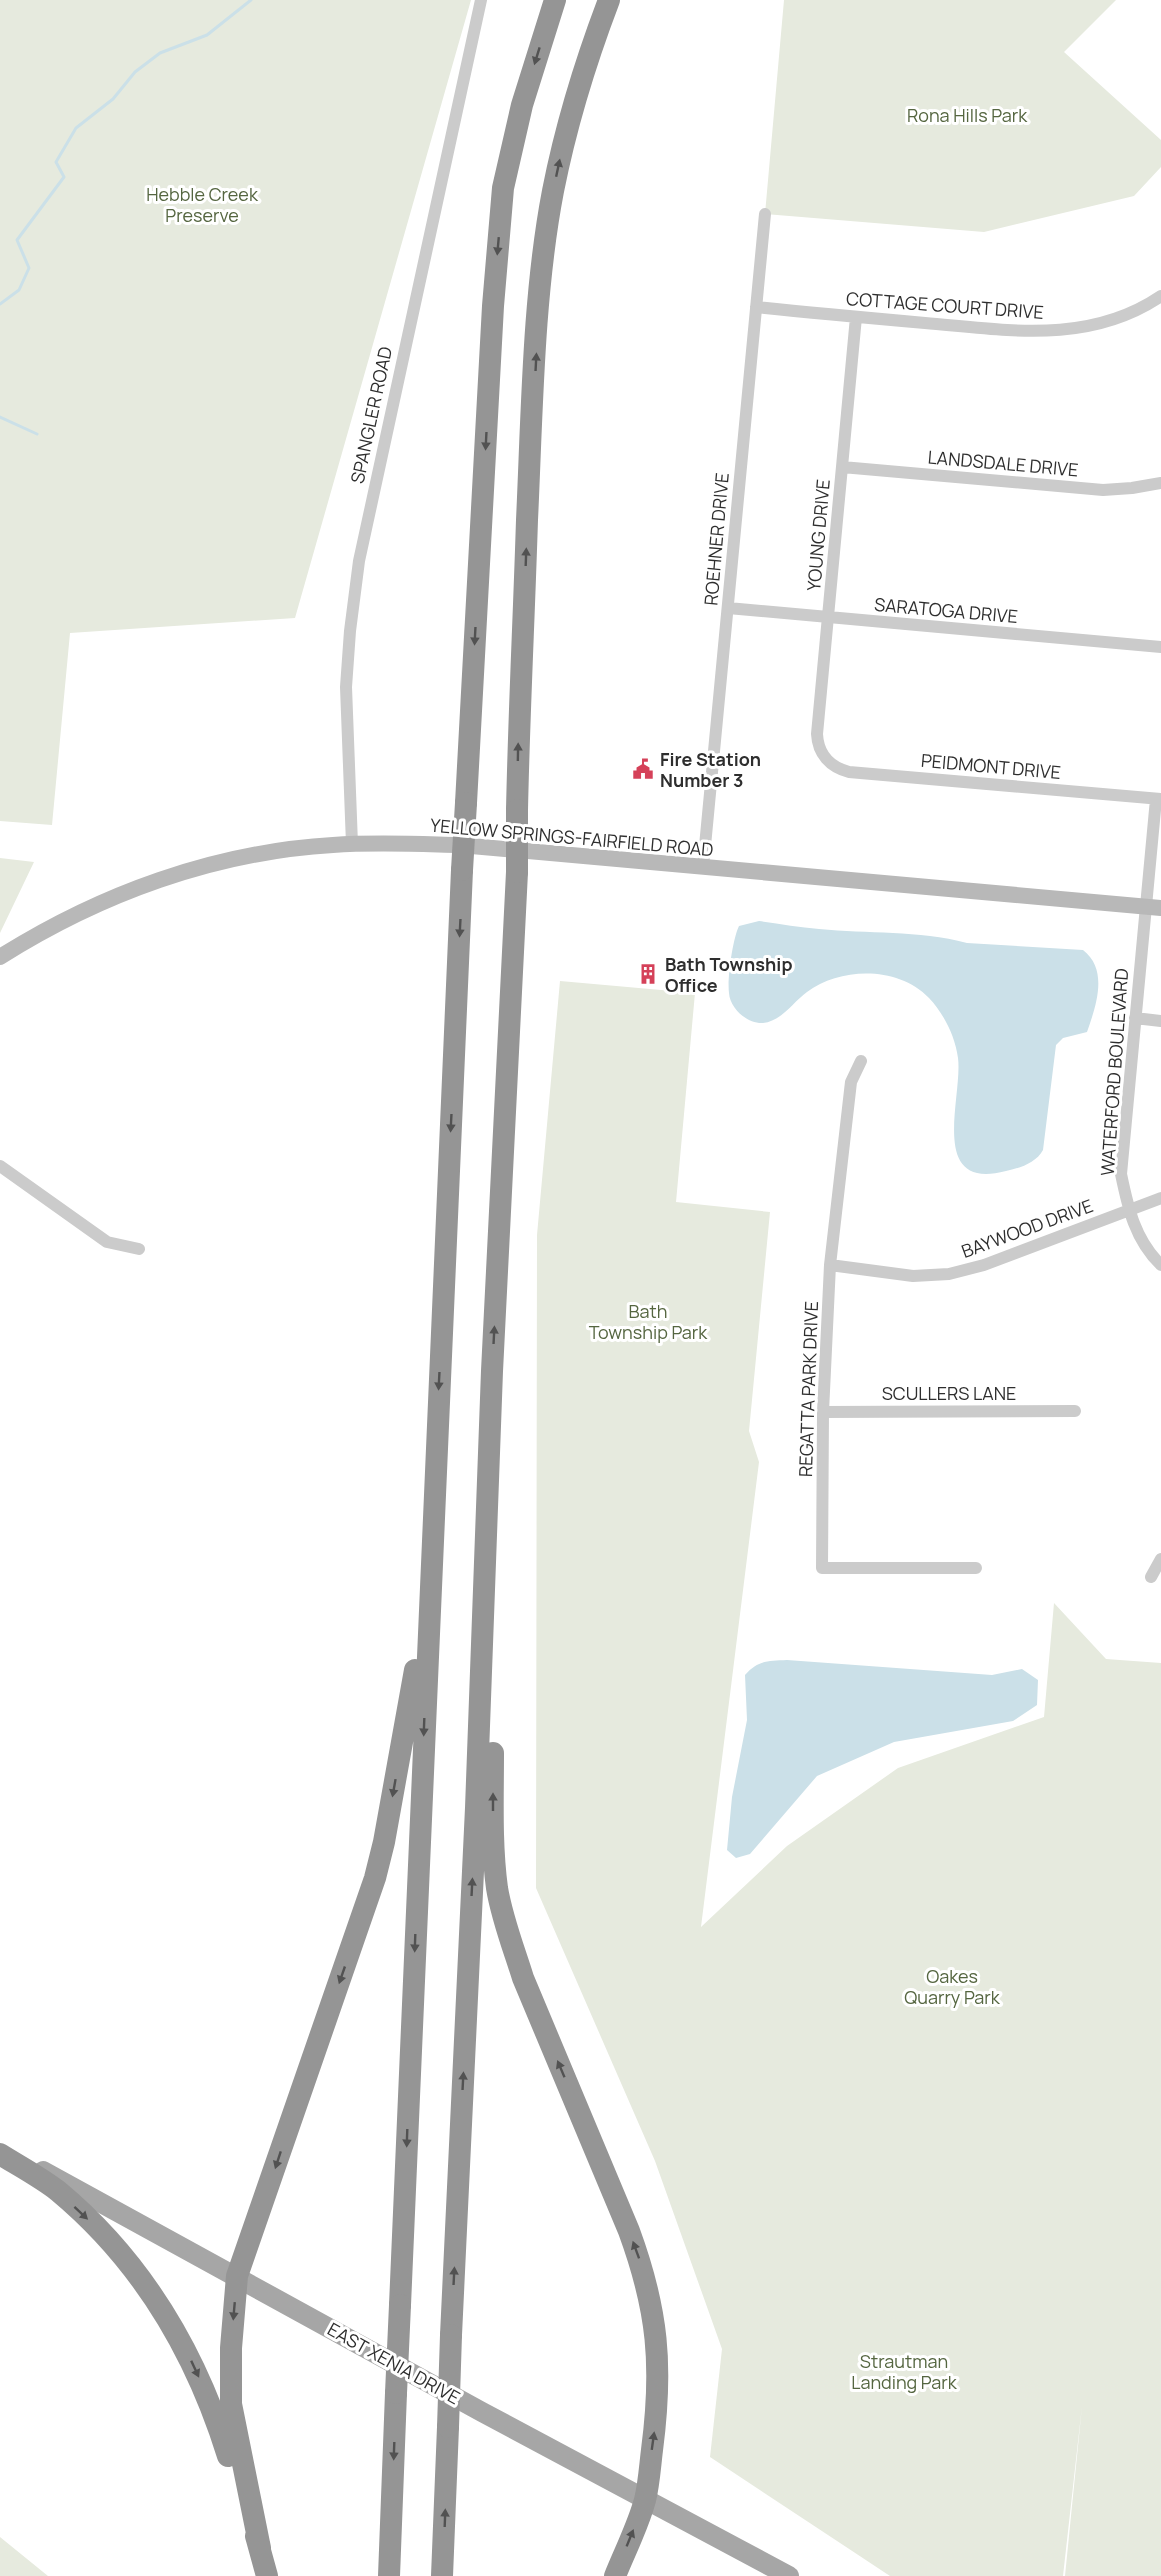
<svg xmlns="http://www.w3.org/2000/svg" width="1161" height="2576" font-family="Manrope,sans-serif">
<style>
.green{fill:#e6eade}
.water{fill:#cbe0e8}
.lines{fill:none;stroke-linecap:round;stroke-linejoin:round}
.stream{stroke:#cbe0e8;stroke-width:3}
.minor{stroke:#cbcbcb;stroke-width:12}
.secondary{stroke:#b8b8b8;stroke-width:16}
.primary{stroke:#a6a6a6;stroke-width:20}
.motorway{stroke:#959595;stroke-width:22}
.motorway-bridge{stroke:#959595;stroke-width:22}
.oneway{fill:#525252}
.labels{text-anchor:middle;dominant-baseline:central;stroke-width:6;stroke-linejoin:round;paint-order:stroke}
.park-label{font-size:18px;fill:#556640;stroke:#fff}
.street-label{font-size:18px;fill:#2e2e2e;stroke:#fff}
.poi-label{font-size:18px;font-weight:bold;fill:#2e2e2e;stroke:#fff;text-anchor:start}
</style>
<rect width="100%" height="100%" fill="#fff"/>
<!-- green -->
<path class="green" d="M0,0H471L295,618L70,633L52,825L0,821Z
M784,0H1116L1064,52L1161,140V167L1134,196L984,232L765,214Z
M0,858L34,862L0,933Z
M560,981L695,993L676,1202L770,1212L749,1431L759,1462L701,1927L787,1846L898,1768L1044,1717L1054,1603L1106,1659L1161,1663V2576H1065L1082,2406L1063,2576H890L710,2457L722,2349L655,2161L536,1888L537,1235Z
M0,2537L48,2576H0Z"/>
<!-- water -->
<path class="water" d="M759,921C779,924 799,927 819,929C868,934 918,930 967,943L1083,950C1109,970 1096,1006 1087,1032L1063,1038L1056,1045L1043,1150C1036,1163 1020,1168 1006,1171C927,1192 963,1097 958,1058C955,1036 944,1014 929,998C898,966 841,967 807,992C793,1002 782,1021 763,1023C748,1024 730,1009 729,993C727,978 733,938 739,926Z
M787,1660L992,1675L1022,1669L1038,1680L1037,1705L1013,1721L894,1742L817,1776L750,1854L736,1858L727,1850L732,1797L747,1720L745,1675C758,1660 768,1661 787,1660Z"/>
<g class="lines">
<!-- stream -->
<path class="stream" d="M0,304L19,290L29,268L17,240L64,177L56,162L76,128L113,99L135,72L160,53L207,35L251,0
M0,417L37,434"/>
<!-- minor -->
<path class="minor" d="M756,307C813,313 869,318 925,323C1007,330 1089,345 1161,296
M856,317L817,734C818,754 830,767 849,772L1161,799
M842,467L1103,490L1132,488L1161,483
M728,608L1161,647
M1156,799L1121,1174C1128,1208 1135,1240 1161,1265
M352,844L346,687L350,631L359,561L481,0
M703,867L765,214
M1135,1018L1161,1021
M861,1061L851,1082L830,1265L823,1412L822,1568H976
M0,1166L107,1242L139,1249
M830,1265L913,1276L949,1274L984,1265L1161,1198
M823,1412L1075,1411
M1151,1577L1161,1559"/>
<!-- secondary -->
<path class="secondary" d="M0,957C100,894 214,852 333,845C375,842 417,844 460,845L1161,908"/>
<!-- primary -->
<path class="primary" d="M43,2171L482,2412L789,2576"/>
<!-- motorway -->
<path class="motorway" d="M466,803L493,306L503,188L522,105L555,0
M517,810C519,713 524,617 527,520C532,414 533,295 553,191C566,125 585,63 609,0
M493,1753C493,1798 491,1844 497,1888C502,1919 514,1949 523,1978L629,2231C658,2310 663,2366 652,2450C650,2466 649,2484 645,2500C638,2526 625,2551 615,2576
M0,2154C19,2166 40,2177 58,2191C142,2261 196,2353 228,2456
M400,2305L462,870
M451,2335L476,1808L492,1371L517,872
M256,2536L267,2576
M260,2548L231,2404V2348L237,2276L375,1878L384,1842L415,1670
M389,2576L396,2393
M442,2576L448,2427"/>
<!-- motorway-bridge -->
<path class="motorway-bridge" d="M517,810V872
M462,870L466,803
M396,2393L400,2305
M448,2427L451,2335"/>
</g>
<!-- one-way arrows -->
<defs><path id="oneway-solid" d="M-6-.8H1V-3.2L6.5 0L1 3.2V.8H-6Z" transform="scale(1.5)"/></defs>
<g class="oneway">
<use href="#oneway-solid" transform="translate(537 56) rotate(107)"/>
<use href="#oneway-solid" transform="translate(558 168) rotate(-78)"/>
<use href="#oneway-solid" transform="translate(498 246) rotate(95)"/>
<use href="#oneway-solid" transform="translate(536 362) rotate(-87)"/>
<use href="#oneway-solid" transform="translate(486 441) rotate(93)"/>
<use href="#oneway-solid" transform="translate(526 557) rotate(-88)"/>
<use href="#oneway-solid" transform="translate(475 636) rotate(93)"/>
<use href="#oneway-solid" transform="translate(518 752) rotate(-89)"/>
<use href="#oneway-solid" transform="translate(460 928) rotate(93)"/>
<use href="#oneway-solid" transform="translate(451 1123) rotate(93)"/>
<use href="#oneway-solid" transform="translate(494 1335) rotate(-87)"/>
<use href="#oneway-solid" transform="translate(439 1381) rotate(93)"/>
<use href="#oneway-solid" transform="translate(424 1727) rotate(92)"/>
<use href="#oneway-solid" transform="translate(394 1788) rotate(100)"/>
<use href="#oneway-solid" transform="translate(493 1802) rotate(-90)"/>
<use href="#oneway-solid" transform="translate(472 1887) rotate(-87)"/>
<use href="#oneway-solid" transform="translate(415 1943) rotate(92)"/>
<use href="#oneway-solid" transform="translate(342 1975) rotate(109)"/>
<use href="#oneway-solid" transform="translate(561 2069) rotate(-113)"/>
<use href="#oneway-solid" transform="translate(463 2081) rotate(-87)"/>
<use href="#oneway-solid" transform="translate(407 2138) rotate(92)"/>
<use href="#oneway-solid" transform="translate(278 2160) rotate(108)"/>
<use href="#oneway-solid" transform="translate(81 2213) rotate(43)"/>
<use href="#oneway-solid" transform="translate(636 2250) rotate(-110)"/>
<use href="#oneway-solid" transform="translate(454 2276) rotate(-87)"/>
<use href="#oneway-solid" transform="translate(234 2311) rotate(95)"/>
<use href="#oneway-solid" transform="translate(195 2369) rotate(65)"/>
<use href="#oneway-solid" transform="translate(653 2441) rotate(-82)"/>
<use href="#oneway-solid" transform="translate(394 2451) rotate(92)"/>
<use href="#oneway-solid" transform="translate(445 2518) rotate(-88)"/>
<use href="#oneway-solid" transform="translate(630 2538) rotate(-68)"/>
</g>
<!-- icons -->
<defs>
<g id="civic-bare" transform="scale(1.62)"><path d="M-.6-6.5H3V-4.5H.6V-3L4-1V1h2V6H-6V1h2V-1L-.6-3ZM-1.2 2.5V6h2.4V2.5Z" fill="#d54159" stroke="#fff" stroke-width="2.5" paint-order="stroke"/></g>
<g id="building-bare" transform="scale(1.62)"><path d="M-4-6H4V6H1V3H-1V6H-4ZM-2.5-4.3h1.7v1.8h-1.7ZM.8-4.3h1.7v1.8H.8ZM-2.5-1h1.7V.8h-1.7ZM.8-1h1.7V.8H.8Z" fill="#d54159" stroke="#fff" stroke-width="2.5" paint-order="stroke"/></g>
</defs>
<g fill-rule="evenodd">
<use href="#civic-bare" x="643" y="769"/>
<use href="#building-bare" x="648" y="974"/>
</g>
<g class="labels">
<!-- park labels -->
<g class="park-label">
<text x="967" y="115">Rona Hills Park</text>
<text x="202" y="194">Hebble Creek<tspan x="202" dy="21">Preserve</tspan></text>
<text x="648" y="1311">Bath<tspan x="648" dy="21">Township Park</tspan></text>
<text x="952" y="1976">Oakes<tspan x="952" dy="21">Quarry Park</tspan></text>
<text x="904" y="2361">Strautman<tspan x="904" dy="21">Landing Park</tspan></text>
</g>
<!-- street labels -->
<g class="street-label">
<text transform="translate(945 305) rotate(4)">COTTAGE COURT DRIVE</text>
<text transform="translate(371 415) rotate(-78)">SPANGLER ROAD</text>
<text transform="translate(1003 463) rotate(5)">LANDSDALE DRIVE</text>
<text transform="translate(818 535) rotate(-85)">YOUNG DRIVE</text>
<text transform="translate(716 539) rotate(-85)">ROEHNER DRIVE</text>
<text transform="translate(946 610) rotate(5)">SARATOGA DRIVE</text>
<text transform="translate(991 766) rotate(5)">PEIDMONT DRIVE</text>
<text transform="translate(572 837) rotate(5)">YELLOW SPRINGS-FAIRFIELD ROAD</text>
<text transform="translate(1114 1072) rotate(-86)">WATERFORD BOULEVARD</text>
<text transform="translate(1027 1228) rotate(-20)">BAYWOOD DRIVE</text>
<text transform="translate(808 1389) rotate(-88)">REGATTA PARK DRIVE</text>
<text x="949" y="1393">SCULLERS LANE</text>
<text transform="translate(394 2363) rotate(29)">EAST XENIA DRIVE</text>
</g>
<!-- poi labels -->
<g class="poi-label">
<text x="660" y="759">Fire Station<tspan x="660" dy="21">Number 3</tspan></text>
<text x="665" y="964">Bath Township<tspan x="665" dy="21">Office</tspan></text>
</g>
</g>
</svg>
